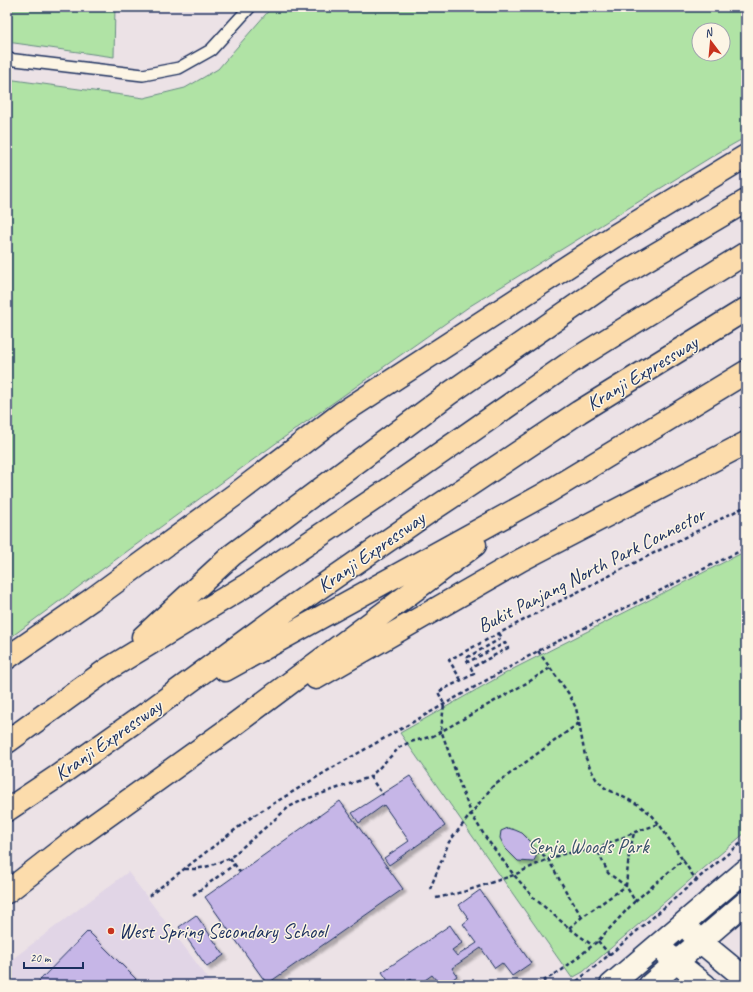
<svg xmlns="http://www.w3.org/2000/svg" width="753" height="992" font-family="Caveat,sans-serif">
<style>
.built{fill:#e1d5e6}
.green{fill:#b0e3a5;stroke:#668982;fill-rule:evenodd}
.building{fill:#c6b6e7;stroke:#1b2f5e;filter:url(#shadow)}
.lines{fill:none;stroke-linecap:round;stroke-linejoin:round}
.lane-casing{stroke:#1b2f5e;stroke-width:14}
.street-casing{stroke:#1b2f5e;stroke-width:25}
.highway-casing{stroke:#1b2f5e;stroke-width:25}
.path{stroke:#1b2f5e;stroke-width:2.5;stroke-dasharray:4 3;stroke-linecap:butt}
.lane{stroke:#fcf5e5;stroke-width:11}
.street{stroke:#fcf5e5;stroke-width:22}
.highway{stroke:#fcdcac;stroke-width:22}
.poi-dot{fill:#c8321e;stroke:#fcf5e5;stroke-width:1.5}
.labels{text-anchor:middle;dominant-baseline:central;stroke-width:3;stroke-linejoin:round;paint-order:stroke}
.street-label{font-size:20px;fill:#1b2f5e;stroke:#fcf5e5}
.park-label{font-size:20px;fill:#39536c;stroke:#fcf5e5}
.poi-label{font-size:20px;fill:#1b2f5e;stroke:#fcf5e5;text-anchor:start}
</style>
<defs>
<filter id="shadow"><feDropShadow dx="3.5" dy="3.5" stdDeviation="1" flood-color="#0004"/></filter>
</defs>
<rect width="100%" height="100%" fill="#ece2e6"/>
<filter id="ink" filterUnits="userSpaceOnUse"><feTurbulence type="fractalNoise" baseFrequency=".025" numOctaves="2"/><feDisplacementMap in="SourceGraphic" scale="8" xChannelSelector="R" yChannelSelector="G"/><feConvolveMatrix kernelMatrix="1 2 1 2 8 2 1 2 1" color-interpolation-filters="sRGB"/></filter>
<g filter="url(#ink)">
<!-- built -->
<path class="built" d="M128,872L213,985H7V963Z"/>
<!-- green -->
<path class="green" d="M7,7H115L114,57L7,42Z
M272,7H746V137L716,154L470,306L279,441L100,571L7,640V79L144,98L185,88L218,69ZM699,30H723V54H699Z
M746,551V832L583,972L572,978L400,733L515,668Z"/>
<!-- building -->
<path class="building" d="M410,776L445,826L389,865L384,858L409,841L384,805L359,823L352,813Z
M340,801L403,889L267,984L205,897Z
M508,828L515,830L522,833L532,843L536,857L533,862L518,861L505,848L500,838L501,831Z
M480,890L531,963L512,976L502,963L495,968L481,948L452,968L457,976L445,985H440L432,975L418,985H415L411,979L402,985H391L382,972L450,925L462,943L452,950L457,956L477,943L463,924L469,919L459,905Z
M196,915L224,955L207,967L179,927Z
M88,931L136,979L130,985H35Z"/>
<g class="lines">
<!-- lane casing -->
<g class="lane-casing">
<path id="lane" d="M7,59L143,75L179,68L211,50L250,7"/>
</g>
<!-- street casing -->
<g class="street-casing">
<path id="street" d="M691,932L701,942L746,979
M666,953L676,962L705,985
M611,985L746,870
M650,985L746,902"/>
</g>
<!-- highway casing -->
<g class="highway-casing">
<path id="highway" d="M143,637L232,555L450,393L617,277L746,201
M7,658L91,600L236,494L342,413L613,237L746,156
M225,670L543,495L746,372
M316,678L521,560L746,443
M7,742L108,669L245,586L389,489L571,362L746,253
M7,810L55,778L147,713L286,611L429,512L579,412L746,309
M7,892L79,836L227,730L475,545"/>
</g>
<!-- path -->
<path class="path" d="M499,633L502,638L466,658L468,662L505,643L508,648L471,668L474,674L438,692L444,704L441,730L463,793L472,815L486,838L514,875L534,898L569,928L592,945
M538,651L569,694L576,708L579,723L585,756L590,768L596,779L605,788L637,804L651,814L659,824L696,880L700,883
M461,680L449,660L552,605L746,506
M370,777L383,795
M536,852L541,853L548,859L567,893L582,917
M230,858L240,872
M185,869H196L209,866L230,858L289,807L303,800L370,777L400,747L410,742L433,736L530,681L550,668
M430,889L449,842L492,787L579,723
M193,895L235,864
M149,896L253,816L332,768L538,651L746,548
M436,898L463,892L514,875L548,859L563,854L597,849L635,832L659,824
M635,901L684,859
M569,928L582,917L626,886L608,873L597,849
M745,932C743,938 743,944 745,950
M598,941L610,955
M537,985L562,970L598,941L635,901L626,886L629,854L634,833
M571,985L576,982L615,950L696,880L746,839"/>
<!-- lane -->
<use href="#lane" class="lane"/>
<!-- street -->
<use href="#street" class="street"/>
<!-- highway -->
<use href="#highway" class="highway"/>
</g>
</g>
<!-- markers -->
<circle class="poi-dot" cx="111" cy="931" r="4"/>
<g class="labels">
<!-- street labels -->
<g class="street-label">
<text transform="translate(642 373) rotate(-31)">Kranji Expressway</text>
<text transform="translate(371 552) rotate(-35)">Kranji Expressway</text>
<text transform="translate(591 570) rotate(-27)">Bukit Panjang North Park Connector</text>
<text transform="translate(108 740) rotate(-35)">Kranji Expressway</text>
</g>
<!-- park labels -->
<g class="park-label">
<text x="588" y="846">Senja Woods Park</text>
</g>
<!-- poi labels -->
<g class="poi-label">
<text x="119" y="931">West Spring Secondary School</text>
</g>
</g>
<!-- margin -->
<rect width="753" height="992" fill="none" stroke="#fcf5e5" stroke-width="24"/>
<rect x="12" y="12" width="729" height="968" fill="none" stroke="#1b2f5e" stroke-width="1.5" filter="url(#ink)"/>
<!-- north arrow -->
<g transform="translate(711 42) rotate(344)"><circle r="19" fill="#fcf5e5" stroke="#a2a6af"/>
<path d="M0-3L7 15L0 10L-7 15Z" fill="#c8321e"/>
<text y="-6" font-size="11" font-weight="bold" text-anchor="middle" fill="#1b2f5e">N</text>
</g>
<!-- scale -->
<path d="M24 962v6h59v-6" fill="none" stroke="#1b2f5e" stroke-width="2"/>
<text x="30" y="962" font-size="12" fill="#1b2f5e" stroke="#fcf5e5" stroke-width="3" paint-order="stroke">20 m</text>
</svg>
